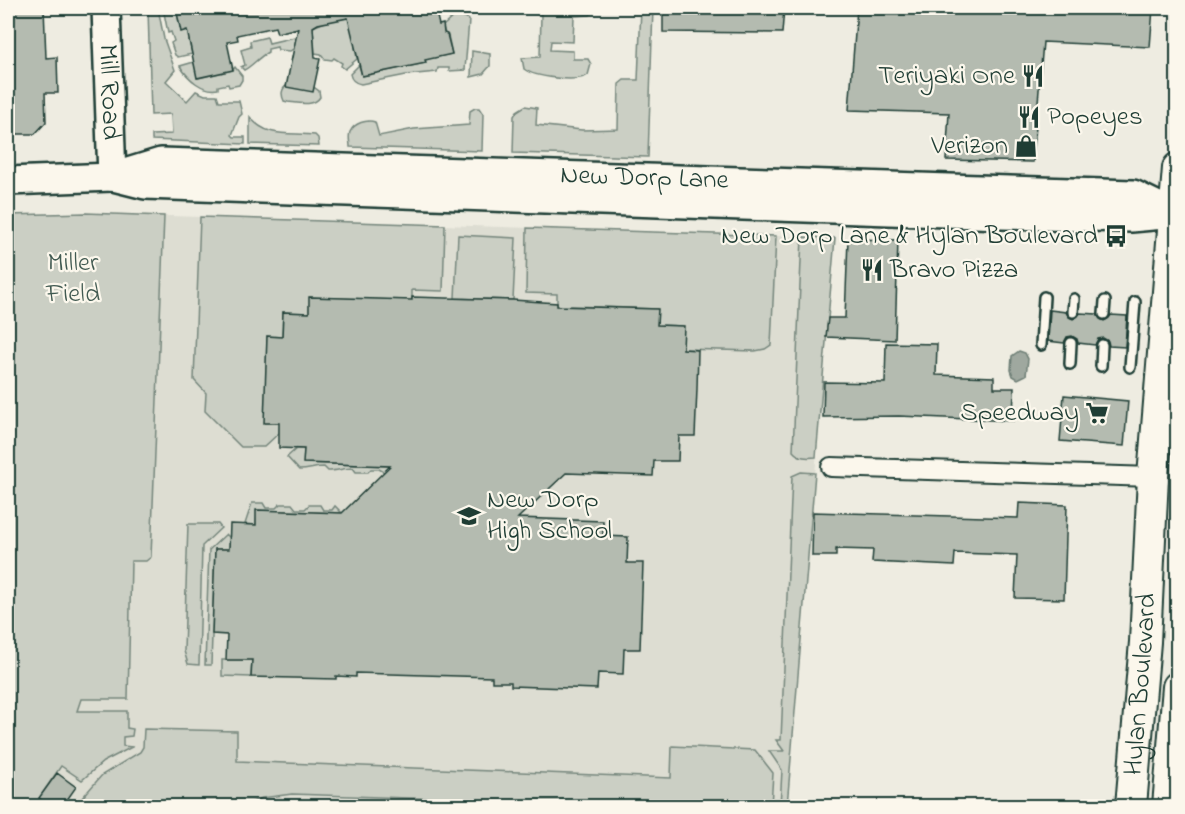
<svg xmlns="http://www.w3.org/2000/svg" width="1185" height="814" font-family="'Indie Flower',sans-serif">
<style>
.built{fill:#ddddd2}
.green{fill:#cbcfc4;stroke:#75867c;stroke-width:1.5}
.water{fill:#9fa89f;stroke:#6c7d74;stroke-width:1.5}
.building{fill:#b4bbb0;stroke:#1f3d34;stroke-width:1.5}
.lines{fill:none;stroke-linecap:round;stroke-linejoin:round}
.lane-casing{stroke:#1f3d34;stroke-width:14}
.street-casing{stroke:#1f3d34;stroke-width:22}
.secondary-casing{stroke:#1f3d34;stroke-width:32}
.primary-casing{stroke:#1f3d34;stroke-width:34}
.lane{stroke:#fbf7ec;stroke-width:9}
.street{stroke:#fbf7ec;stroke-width:18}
.secondary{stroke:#fbf7ec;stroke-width:27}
.primary{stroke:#fbf7ec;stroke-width:30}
.labels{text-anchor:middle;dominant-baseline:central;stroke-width:4.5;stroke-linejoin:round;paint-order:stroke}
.poi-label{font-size:27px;fill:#1f3d34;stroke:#fbf7ec;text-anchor:end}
.street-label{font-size:27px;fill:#1f3d34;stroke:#fbf7ec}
.park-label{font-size:27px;fill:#415a51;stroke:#fbf7ec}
</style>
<rect width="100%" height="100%" fill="#eeece1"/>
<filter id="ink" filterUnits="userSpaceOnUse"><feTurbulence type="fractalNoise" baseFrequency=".0167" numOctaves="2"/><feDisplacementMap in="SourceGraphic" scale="12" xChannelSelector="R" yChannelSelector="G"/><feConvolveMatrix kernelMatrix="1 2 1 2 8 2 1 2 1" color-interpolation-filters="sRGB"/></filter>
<g filter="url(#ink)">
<!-- built -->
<path class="built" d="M139,215L835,238L787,806H27Z"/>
<!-- green -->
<path class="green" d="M148,8H158L164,39L175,70L166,81L187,101L196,91L205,95H217L219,101H239L242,114L239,117L232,135L234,137H245V144L152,140V135L172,134L171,114L151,115Z
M163,8H176L181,31L192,29L189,41L192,54L178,57L175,55L171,43L174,41L171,32L168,33Z
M358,8H365L369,27L360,45L355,47L357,59L345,69L341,66L342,63L334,58L332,60L325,59L321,54L315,53L313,27Z
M523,8H592V13L590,15L574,16L573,42L551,41L550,50L573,51V59H588L591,64L588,75C578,83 534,77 524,69L522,58L540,57L541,14L525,13Z
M641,8H653L648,157L513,153L514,116L517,111L525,106L537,108L536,125L582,130L618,129L619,84L624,80H638Z
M454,16L465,17L469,20L465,70L449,71V68H438L437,72L406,75L361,84C355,83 351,80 350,74L359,65L362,76L426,63L425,57L433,58L452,54L448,35L445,34L443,26Z
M299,36L300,50L293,49L290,51L278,50L277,47L268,49V52C259,57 251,67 244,70L241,67L245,65L241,50L251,47L250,41L267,37L269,43Z
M472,51L490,54V66L483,74L471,77Z
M194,62L198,78L233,70L235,67L242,76V80L239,85L229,87L228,84L218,86V89C203,92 188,79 180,66Z
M288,85L315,88L319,91L320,97C314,107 298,103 288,102L284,101C281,95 281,88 288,85Z
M475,108H479L483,114L482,151L350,147C350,142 348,137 350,132C354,123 367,119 375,122L379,136L414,129L469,125L470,111Z
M250,117C267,139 291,132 315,135L318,138L319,146L250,144Z
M86,213L164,216L151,557L146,561H131L128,699H81L77,711H127V728L133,729L132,736L123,737V746L132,747L103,762L82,780L61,766L39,798L51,806H8V215Z
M200,217L445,225L443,291L412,290V304L395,300L310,297L309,313L283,312L282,337L267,336L265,423H280L279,433L264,447H241L205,411L206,393L194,380Z
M527,228L776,236L771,345L765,349L755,351L683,349V326L657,325V309L572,306L557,309V294L526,293Z
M458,235L516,238L513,300L455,298Z
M802,237L835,238L816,457C807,458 799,458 793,451Z
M296,449H304V463L391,466L384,472L379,469H371L368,472H356L353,468C344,468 337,471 328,471L324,467C315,467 309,470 299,470L287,457Z
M801,472L815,473L787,806H780L782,770L769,751H784L776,740H781L792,476Z
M252,503H263L266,508H276L280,504H292L296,509H305L309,505H320L323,510H332L335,506L342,513L257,510L256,525L245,524Z
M188,524H218L221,528L202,546L199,665L188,664L184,651Z
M226,534L230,538L229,549H215L211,665H205L209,550Z
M222,660H252L251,677L222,676Z
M144,729L237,731V761L671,778L672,746L755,750L773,773L771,806H643L292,794L262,798L243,806H75L102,775L140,752L143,747Z"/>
<!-- water -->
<path class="water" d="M1019,351L1025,353L1028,359L1026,375L1018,379L1013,376L1011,370L1012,356Z"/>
<!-- building -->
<path class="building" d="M8,8H44L46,58L57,57L58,93H45L46,122L35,134H8Z
M176,8H435L439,25L443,24L444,33L447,34L452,54L425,60L426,63L362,76L348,18L318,24L313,27L315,58L320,59L313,92L286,87L298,28L277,33L275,27L237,35L238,40L227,42L233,70L197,78L187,30L181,32Z
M663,8H784L782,33L663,32Z
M857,8H1153L1150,47L1043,42L1033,162L946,160L949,113L849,110Z
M848,239L898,240L895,340L826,337L828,318H845Z
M309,297L412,300V297L513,300L557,303V306L658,309L657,325L684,326L683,349L698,350L697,389L695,436H679L678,461H654L653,476L566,473L518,518L603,521V536L628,537L627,563H643L640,649H624L623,674L598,673L597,689L511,686V682H492V677L356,673V677L336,676V679L251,677L252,660H226L227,635L212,634L215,549H229L230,524L256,525V510L342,513L390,466L303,463L304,449L279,448V423H264L267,336L282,337L283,312L309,313Z
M1050,310L1066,312L1069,317L1073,319L1078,316L1080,313L1097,314L1100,319L1104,321L1109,318L1111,315L1127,316L1125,347L1109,346L1108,341L1103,338L1098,339L1095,345L1078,343L1077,339L1072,336L1067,337L1064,343L1048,341Z
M886,343L937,344L936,375L994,377V388H1014L1013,421L899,416L823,417L824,382L885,383Z
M1064,395L1128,401L1124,446L1060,441Z
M1019,503L1067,505L1064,599L1015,598L1017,555L955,553L954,566L872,562L873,550L836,549V556H812L813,512L1018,518Z
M57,773L76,787L62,807H51L39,798Z"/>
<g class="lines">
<!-- lane casing -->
<g class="lane-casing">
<path id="lane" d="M1073,312L1074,299
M1104,314L1105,301
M1041,345L1044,297
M1070,364L1071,343
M1101,366L1102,345
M1130,367L1135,302"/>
</g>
<!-- street casing -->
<g class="street-casing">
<path id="street" d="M831,467L1153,477"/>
</g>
<!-- secondary casing -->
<g class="secondary-casing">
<g id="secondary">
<path id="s1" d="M106,8L112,177"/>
<path d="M113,177L145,185L1002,215L1131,218L1174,214"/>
<path id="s2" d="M8,181L112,177L161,162L1133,194L1174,214"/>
</g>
</g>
<!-- primary casing -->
<g class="primary-casing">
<g id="primary">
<path id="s3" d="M1131,806L1145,642L1153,477L1178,168"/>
<path d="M1168,806L1178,687"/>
</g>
</g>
<!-- lane -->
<use href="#lane" class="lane"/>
<!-- street -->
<use href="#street" class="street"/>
<!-- secondary -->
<use href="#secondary" class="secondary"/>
<!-- primary -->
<use href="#primary" class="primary"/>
</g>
</g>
<!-- icons -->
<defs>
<g id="restaurant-bare" transform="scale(1.8)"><path d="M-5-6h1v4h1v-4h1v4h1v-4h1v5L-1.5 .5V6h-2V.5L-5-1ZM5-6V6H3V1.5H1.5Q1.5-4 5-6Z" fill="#1f3d34" stroke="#fbf7ec" stroke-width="2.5" paint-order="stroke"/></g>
<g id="shop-bare" transform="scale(1.8)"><path d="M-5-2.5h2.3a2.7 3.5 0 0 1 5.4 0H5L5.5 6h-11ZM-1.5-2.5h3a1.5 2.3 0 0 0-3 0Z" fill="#1f3d34" stroke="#fbf7ec" stroke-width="2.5" paint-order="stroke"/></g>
<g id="bus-bare" transform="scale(1.8)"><path d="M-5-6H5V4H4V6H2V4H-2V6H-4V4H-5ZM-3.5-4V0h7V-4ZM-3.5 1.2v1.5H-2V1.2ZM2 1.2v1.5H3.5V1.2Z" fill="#1f3d34" stroke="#fbf7ec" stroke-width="2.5" paint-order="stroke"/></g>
<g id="supermarket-bare" transform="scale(1.8)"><path d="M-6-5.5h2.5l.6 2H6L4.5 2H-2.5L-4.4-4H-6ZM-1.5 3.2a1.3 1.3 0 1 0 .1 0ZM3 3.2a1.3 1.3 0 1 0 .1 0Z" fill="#1f3d34" stroke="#fbf7ec" stroke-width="2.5" paint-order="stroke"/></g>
<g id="school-bare" transform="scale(1.8)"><path d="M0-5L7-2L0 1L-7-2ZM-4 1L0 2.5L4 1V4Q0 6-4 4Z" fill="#1f3d34" stroke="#fbf7ec" stroke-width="2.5" paint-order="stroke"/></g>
</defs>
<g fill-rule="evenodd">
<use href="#restaurant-bare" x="1033" y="76"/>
<use href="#restaurant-bare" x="1029" y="117"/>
<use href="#shop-bare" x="1026" y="146"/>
<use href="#bus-bare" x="1116" y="236"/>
<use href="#restaurant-bare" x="872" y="270"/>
<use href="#supermarket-bare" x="1097" y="413"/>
<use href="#school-bare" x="469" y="516"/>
</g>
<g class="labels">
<!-- poi labels -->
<g class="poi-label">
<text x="1015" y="76">Teriyaki One</text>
<text x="1047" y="117" text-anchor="start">Popeyes</text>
<text x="1008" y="146">Verizon</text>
<text x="1098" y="236">New Dorp Lane &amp; Hylan Boulevard</text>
<text x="890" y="270" text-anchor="start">Bravo Pizza</text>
<text x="1079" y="413">Speedway</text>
<text x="487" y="500" text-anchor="start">New Dorp<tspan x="487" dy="31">High School</tspan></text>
</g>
<!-- street labels -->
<g class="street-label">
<text stroke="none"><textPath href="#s1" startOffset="84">Mill Road</textPath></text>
<text stroke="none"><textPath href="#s2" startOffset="639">New Dorp Lane</textPath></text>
<text stroke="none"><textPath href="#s3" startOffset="122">Hylan Boulevard</textPath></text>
</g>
<!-- park labels -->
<g class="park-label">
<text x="73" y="263">Miller<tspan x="73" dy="31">Field</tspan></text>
</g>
</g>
<!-- margin -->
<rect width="1185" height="814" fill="none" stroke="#fbf7ec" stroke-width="30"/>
<rect x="15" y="15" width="1155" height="784" fill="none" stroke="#1f3d34" stroke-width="2" filter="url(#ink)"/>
</svg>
